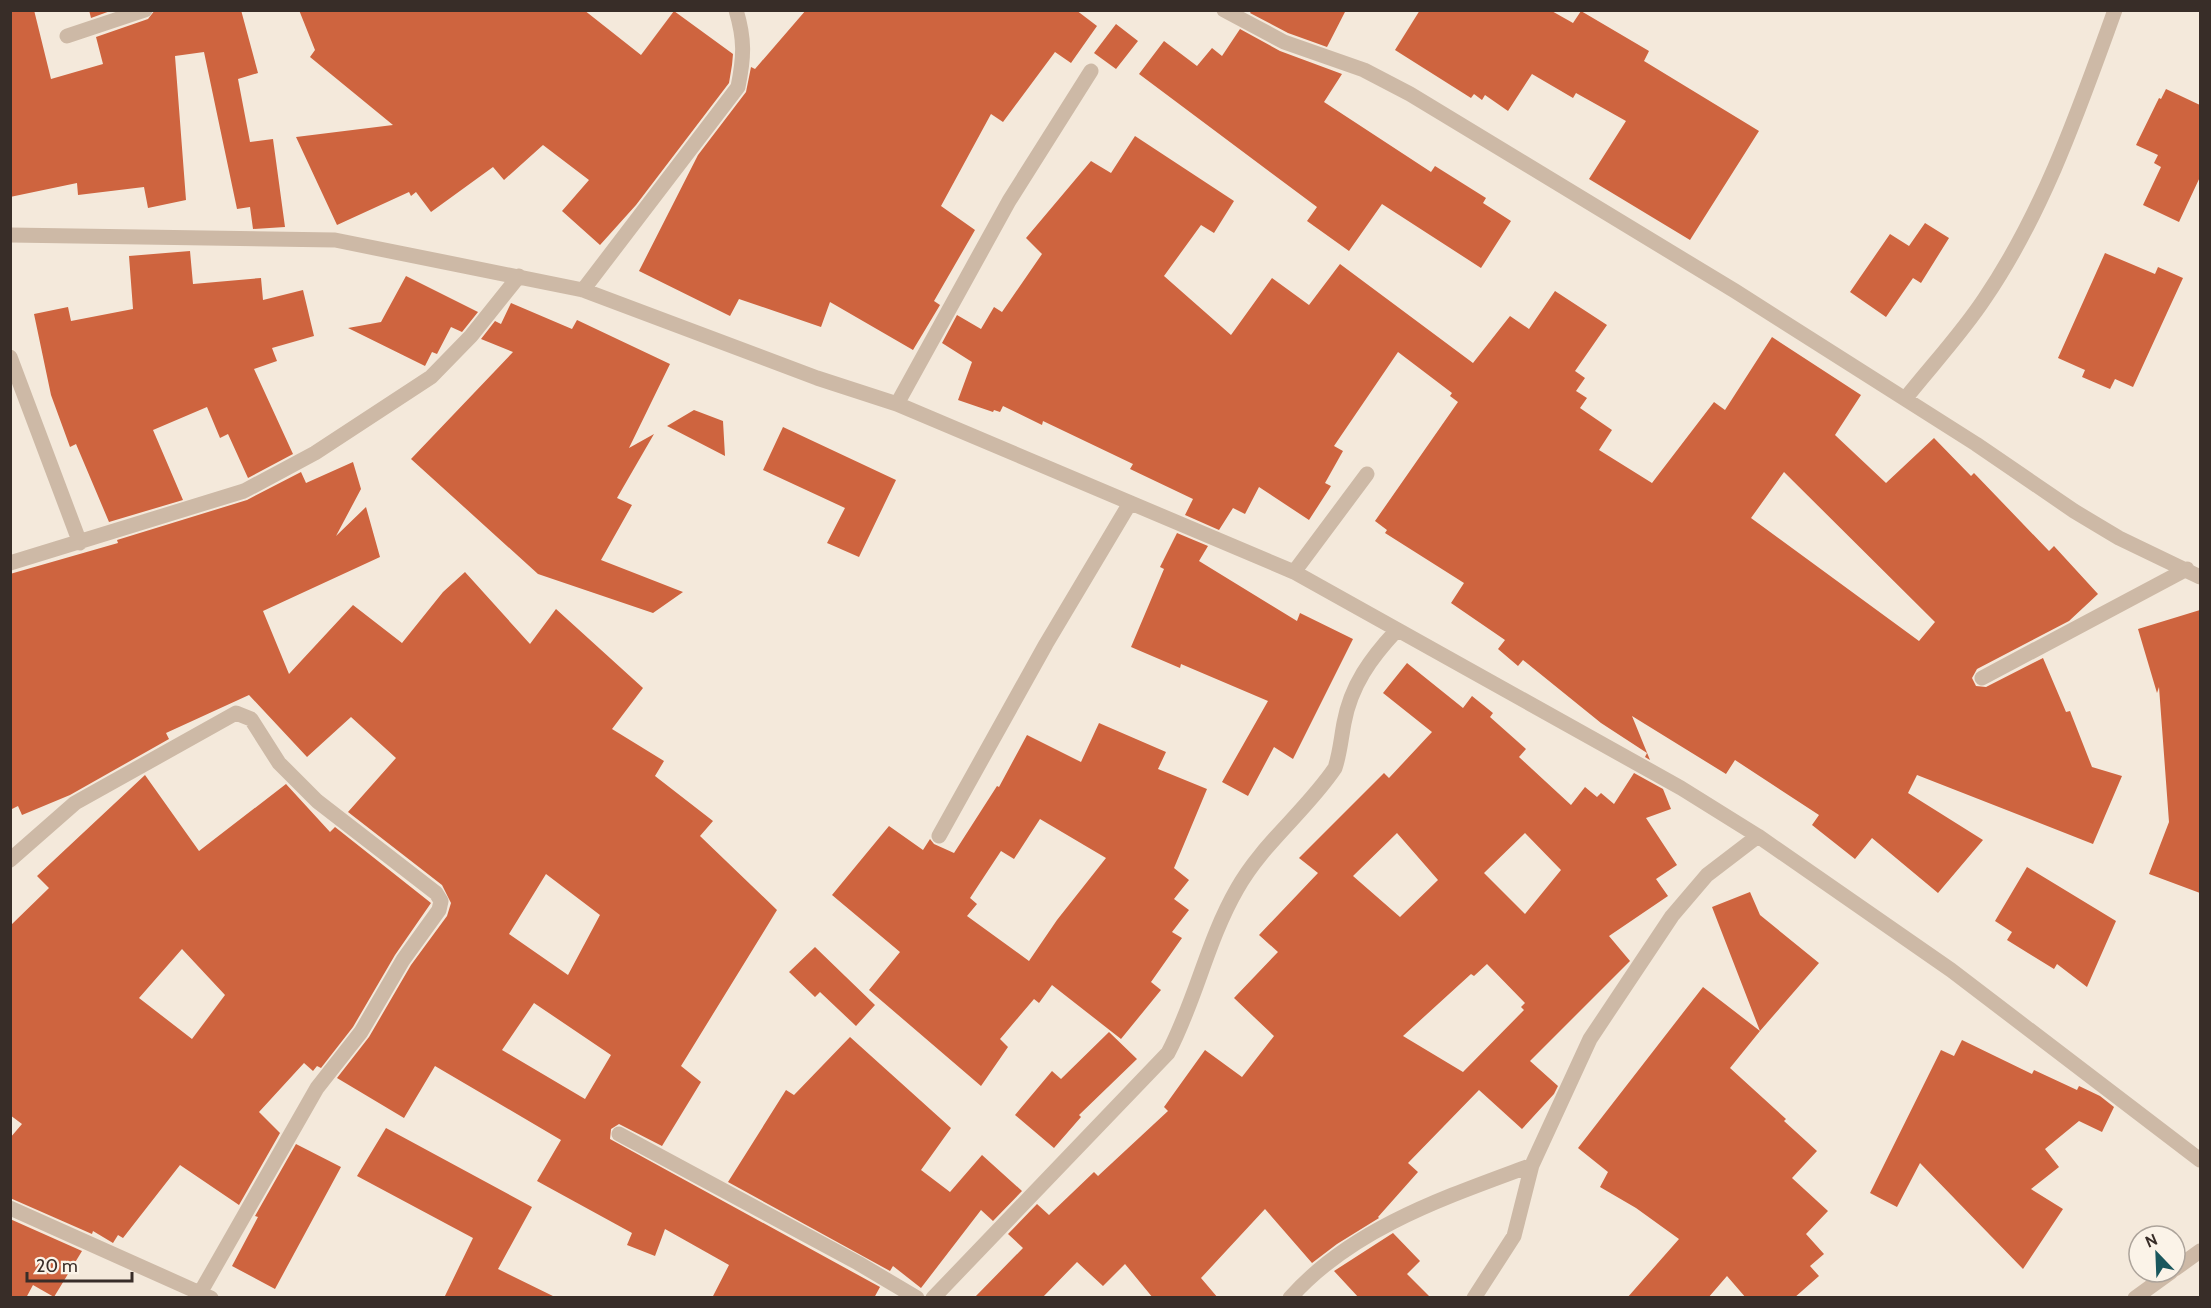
<svg xmlns="http://www.w3.org/2000/svg" width="2211" height="1308" font-family="Cabin,sans-serif">
<style>
.building{fill:#ce643f;fill-rule:evenodd}
.lines{fill:none;stroke-linecap:round;stroke-linejoin:round}
.minor{stroke:#cdb9a6;stroke-width:15}
</style>
<rect width="100%" height="100%" fill="#f4e9db"/>
<!-- building -->
<path class="building" d="M10,10H34L51,79L103,64L96,37L148,19L155,10H241L258,73L238,79L250,142L273,139L285,227L253,229L250,207L237,209L204,52L175,56L186,200L148,208L144,187L78,195L77,183L10,197Z
M89,10H113L91,18Z
M299,10H584L641,55L674,11L733,54L732,65L729,83L636,205L600,245L562,211L589,180L543,145L504,180L493,167L431,212L416,192L411,196L409,192L337,225L296,137L393,125L310,57L315,50Z
M806,10H1076L1097,26L1071,63L1055,52L1003,122L991,114L941,206L975,230L934,301L940,305L913,350L830,302L821,327L739,299L730,316L639,271L698,155L746,92L751,67L755,69Z
M1252,10H1346L1327,47L1288,33L1250,13Z
M1420,10H1550L1573,23L1581,11L1649,51L1644,61L1759,131L1690,240L1589,179L1626,121L1576,93L1573,98L1532,74L1508,111L1485,95L1482,100L1474,94L1471,98L1395,50Z
M1116,24L1138,41L1116,69L1094,53Z
M1240,29L1280,51L1342,74L1324,102L1431,172L1435,166L1486,198L1483,203L1511,221L1481,268L1382,204L1349,251L1307,221L1317,207L1139,74L1164,41L1197,66L1212,48L1222,56Z
M2166,89L2200,105V177L2179,222L2143,205L2161,167L2154,163L2158,155L2136,145L2159,98L2161,99Z
M1135,136L1234,201L1214,233L1201,225L1164,276L1231,335L1272,278L1309,305L1340,264L1473,363L1510,316L1529,329L1555,291L1607,325L1575,371L1585,378L1576,391L1587,398L1580,408L1612,430L1599,450L1652,483L1714,402L1725,410L1772,337L1861,395L1835,435L1886,483L1934,438L1971,476L1974,473L2049,551L2054,546L2098,594L2069,621L1977,669L1972,678L1976,686L1986,687L2043,658L2066,712L2070,711L2092,767L2122,776L2093,844L1917,775L1908,793L1983,840L1938,893L1872,838L1855,859L1812,825L1819,815L1735,760L1726,774L1632,716L1650,760L1645,757L1647,753L1601,723L1523,660L1518,666L1498,649L1505,640L1451,603L1464,583L1385,533L1387,530L1375,521L1458,402L1450,396L1452,393L1398,352L1334,446L1343,451L1325,483L1331,486L1309,520L1259,487L1245,514L1233,508L1219,530L1185,515L1193,499L1130,469L1133,464L1043,421L1042,425L1003,406L1000,412L994,410L993,412L958,400L972,362L942,343L957,315L981,329L994,307L1002,312L1042,254L1026,238L1091,161L1111,173ZM1784,472L1935,622L1919,641L1751,518Z
M1925,223L1949,238L1921,283L1913,278L1886,317L1850,292L1890,234L1909,246Z
M190,251L193,284L261,278L263,300L303,290L314,336L272,348L277,361L254,369L293,454L248,478L228,434L220,438L207,407L153,430L183,500L109,522L76,444L70,447L51,395L34,314L68,307L71,321L133,309L129,256Z
M2105,253L2155,274L2158,267L2183,278L2133,387L2115,379L2110,389L2082,377L2085,370L2058,358Z
M406,276L478,312L462,332L451,327L437,354L432,352L425,366L348,328L381,322Z
M511,303L572,329L577,320L670,364L629,448L654,434L617,498L632,505L601,560L683,592L653,613L538,574L411,459L513,352L481,339L495,321L501,324Z
M694,410L723,421L725,456L667,426Z
M783,427L896,480L859,557L827,543L845,508L763,470Z
M353,462L361,489L336,536L366,507L380,557L263,611L289,674L353,605L402,643L443,592L465,572L530,644L556,609L643,688L612,729L664,761L655,776L713,821L700,836L777,910L681,1066L701,1082L662,1146L619,1124L611,1129L610,1139L880,1287L874,1298H712L729,1265L665,1229L655,1256L627,1245L632,1233L537,1181L561,1140L435,1066L404,1118L337,1078L369,1037L411,965L447,916L451,903L442,885L348,812L396,758L351,717L307,757L249,695L166,733L169,739L70,795L22,815L18,806L10,810V574L118,543L117,540L247,500L301,472L306,483ZM546,874L600,915L568,975L509,934ZM534,1003L611,1055L585,1099L502,1050Z
M1177,533L1208,546L1199,561L1297,621L1300,613L1353,639L1293,759L1274,747L1248,796L1222,782L1268,701L1181,664L1180,668L1131,647L1164,569L1160,567Z
M2200,610V893L2149,874L2169,822L2159,687L2157,693L2138,629Z
M1407,663L1463,708L1472,696L1493,713L1490,717L1526,749L1519,757L1571,805L1585,787L1597,797L1601,793L1614,804L1634,773L1663,789L1671,809L1646,818L1677,865L1656,879L1668,896L1609,936L1630,961L1530,1061L1558,1086L1554,1094L1522,1129L1479,1090L1408,1163L1418,1172L1378,1217L1379,1218L1337,1244L1312,1263L1265,1209L1201,1278L1218,1298H1153L1125,1264L1103,1286L1077,1262L1042,1298H974L1023,1248L1008,1234L1037,1204L1049,1215L1094,1172L1098,1176L1168,1111L1164,1107L1205,1050L1242,1077L1274,1036L1234,998L1278,952L1259,935L1318,873L1299,858L1384,773L1389,778L1432,732L1383,693ZM1397,833L1438,880L1400,917L1353,876ZM1525,833L1561,870L1525,914L1484,873ZM1487,964L1525,1003L1521,1007L1524,1010L1463,1072L1403,1036L1471,974L1474,976Z
M1099,723L1166,752L1158,769L1207,789L1174,868L1189,880L1174,899L1189,910L1172,932L1182,938L1151,982L1161,990L1121,1039L1052,985L1039,1003L1034,999L1000,1039L1008,1047L981,1086L869,990L900,952L832,895L889,826L923,850L930,839L934,844L954,853L997,786L999,787L1027,735L1081,762ZM1040,819L1106,858L1057,920L1029,961L967,916L977,904L970,898L1001,851L1014,859Z
M145,775L199,851L286,784L330,832L335,827L431,903L395,955L353,1027L321,1068L317,1066L313,1071L304,1063L259,1112L280,1133L239,1205L180,1165L123,1238L118,1235L113,1243L93,1231L92,1234L10,1198V1138L22,1124L10,1115V926L49,888L37,876ZM182,949L225,995L192,1039L139,998Z
M2027,867L2116,921L2087,987L2057,964L2054,969L2007,940L2012,932L1995,921Z
M1750,892L1760,915L1819,963L1760,1031L1712,907Z
M815,947L875,1005L856,1026L820,992L815,997L789,972Z
M1703,987L1760,1031L1730,1068L1786,1119L1784,1121L1817,1151L1792,1178L1828,1211L1806,1234L1824,1254L1810,1266L1819,1276L1794,1298H1746L1727,1276L1708,1298H1627L1679,1239L1636,1208L1600,1187L1608,1172L1578,1148Z
M1109,1032L1137,1059L1079,1115L1081,1117L1054,1148L1015,1115L1052,1071L1061,1079Z
M850,1037L951,1128L921,1170L950,1192L982,1155L1022,1191L993,1221L981,1210L921,1288L893,1266L890,1271L728,1182L786,1090L794,1095Z
M1962,1040L2032,1074L2034,1070L2077,1090L2079,1086L2100,1096L2114,1107L2102,1132L2079,1121L2045,1149L2059,1167L2031,1189L2063,1209L2023,1269L1920,1163L1897,1207L1870,1193L1941,1050L1954,1056Z
M386,1128L532,1207L498,1269L557,1298H444L473,1238L357,1176Z
M296,1144L341,1167L275,1289L232,1266L258,1217L255,1216Z
M10,1219L82,1251L54,1297L33,1285L26,1298H10Z
M1393,1233L1420,1261L1407,1274L1431,1298H1359L1334,1271Z"/>
<g class="lines">
<!-- minor -->
<path class="minor" d="M1224,10L1284,42L1364,70L1410,94L1735,291L1976,444L2074,511L2119,538L2200,577
M67,36L145,10
M10,235L335,240L583,290L817,378L897,404L1294,572L1681,788L1758,836L1951,970L2200,1160
M583,290L738,87C744,57 745,40 736,10
M10,357L80,543
M1905,399C1932,365 1962,333 1985,298C2044,211 2079,109 2115,10
M897,404L1009,201L1091,71
M10,563L244,491L315,453L431,377L471,336L519,276
M1294,572L1367,474
M1982,678L2187,569
M939,836L1046,644L1130,503
M10,860L75,803L236,713L251,719L279,763L317,801L436,893L441,901L439,910L403,960L361,1032L317,1088L200,1293
M619,1134L858,1263L917,1298
M10,1208L211,1298
M2175,1269L2200,1251
M933,1298L1168,1053C1196,1000 1207,941 1237,889C1262,844 1306,811 1335,768C1340,753 1341,739 1344,723C1351,685 1371,658 1396,631
M1290,1298C1352,1228 1446,1197 1532,1165
M1474,1298L1514,1236L1532,1165L1590,1039L1672,916L1707,875L1758,836
M2135,1298L2171,1272"/>
</g>
<!-- border -->
<rect width="2211" height="1308" fill="none" stroke="#382d28" stroke-width="24"/>
<!-- north arrow -->
<g transform="translate(2157 1254) rotate(337)"><circle r="28" fill="#fbf3e8" stroke="#ada49b" stroke-width="1.5"/>
<path d="M0-4.5L10 22L0 15L-10 22Z" fill="#1a575d"/>
<text y="-9" font-size="16" font-weight="bold" text-anchor="middle" fill="#382d28">N</text>
</g>
<!-- scale -->
<path d="M27 1272v9h105v-9" fill="none" stroke="#382d28" stroke-width="3"/>
<text x="36" y="1272" font-size="18" fill="#382d28" stroke="#fbf3e8" stroke-width="4.5" paint-order="stroke">20 m</text>
</svg>
